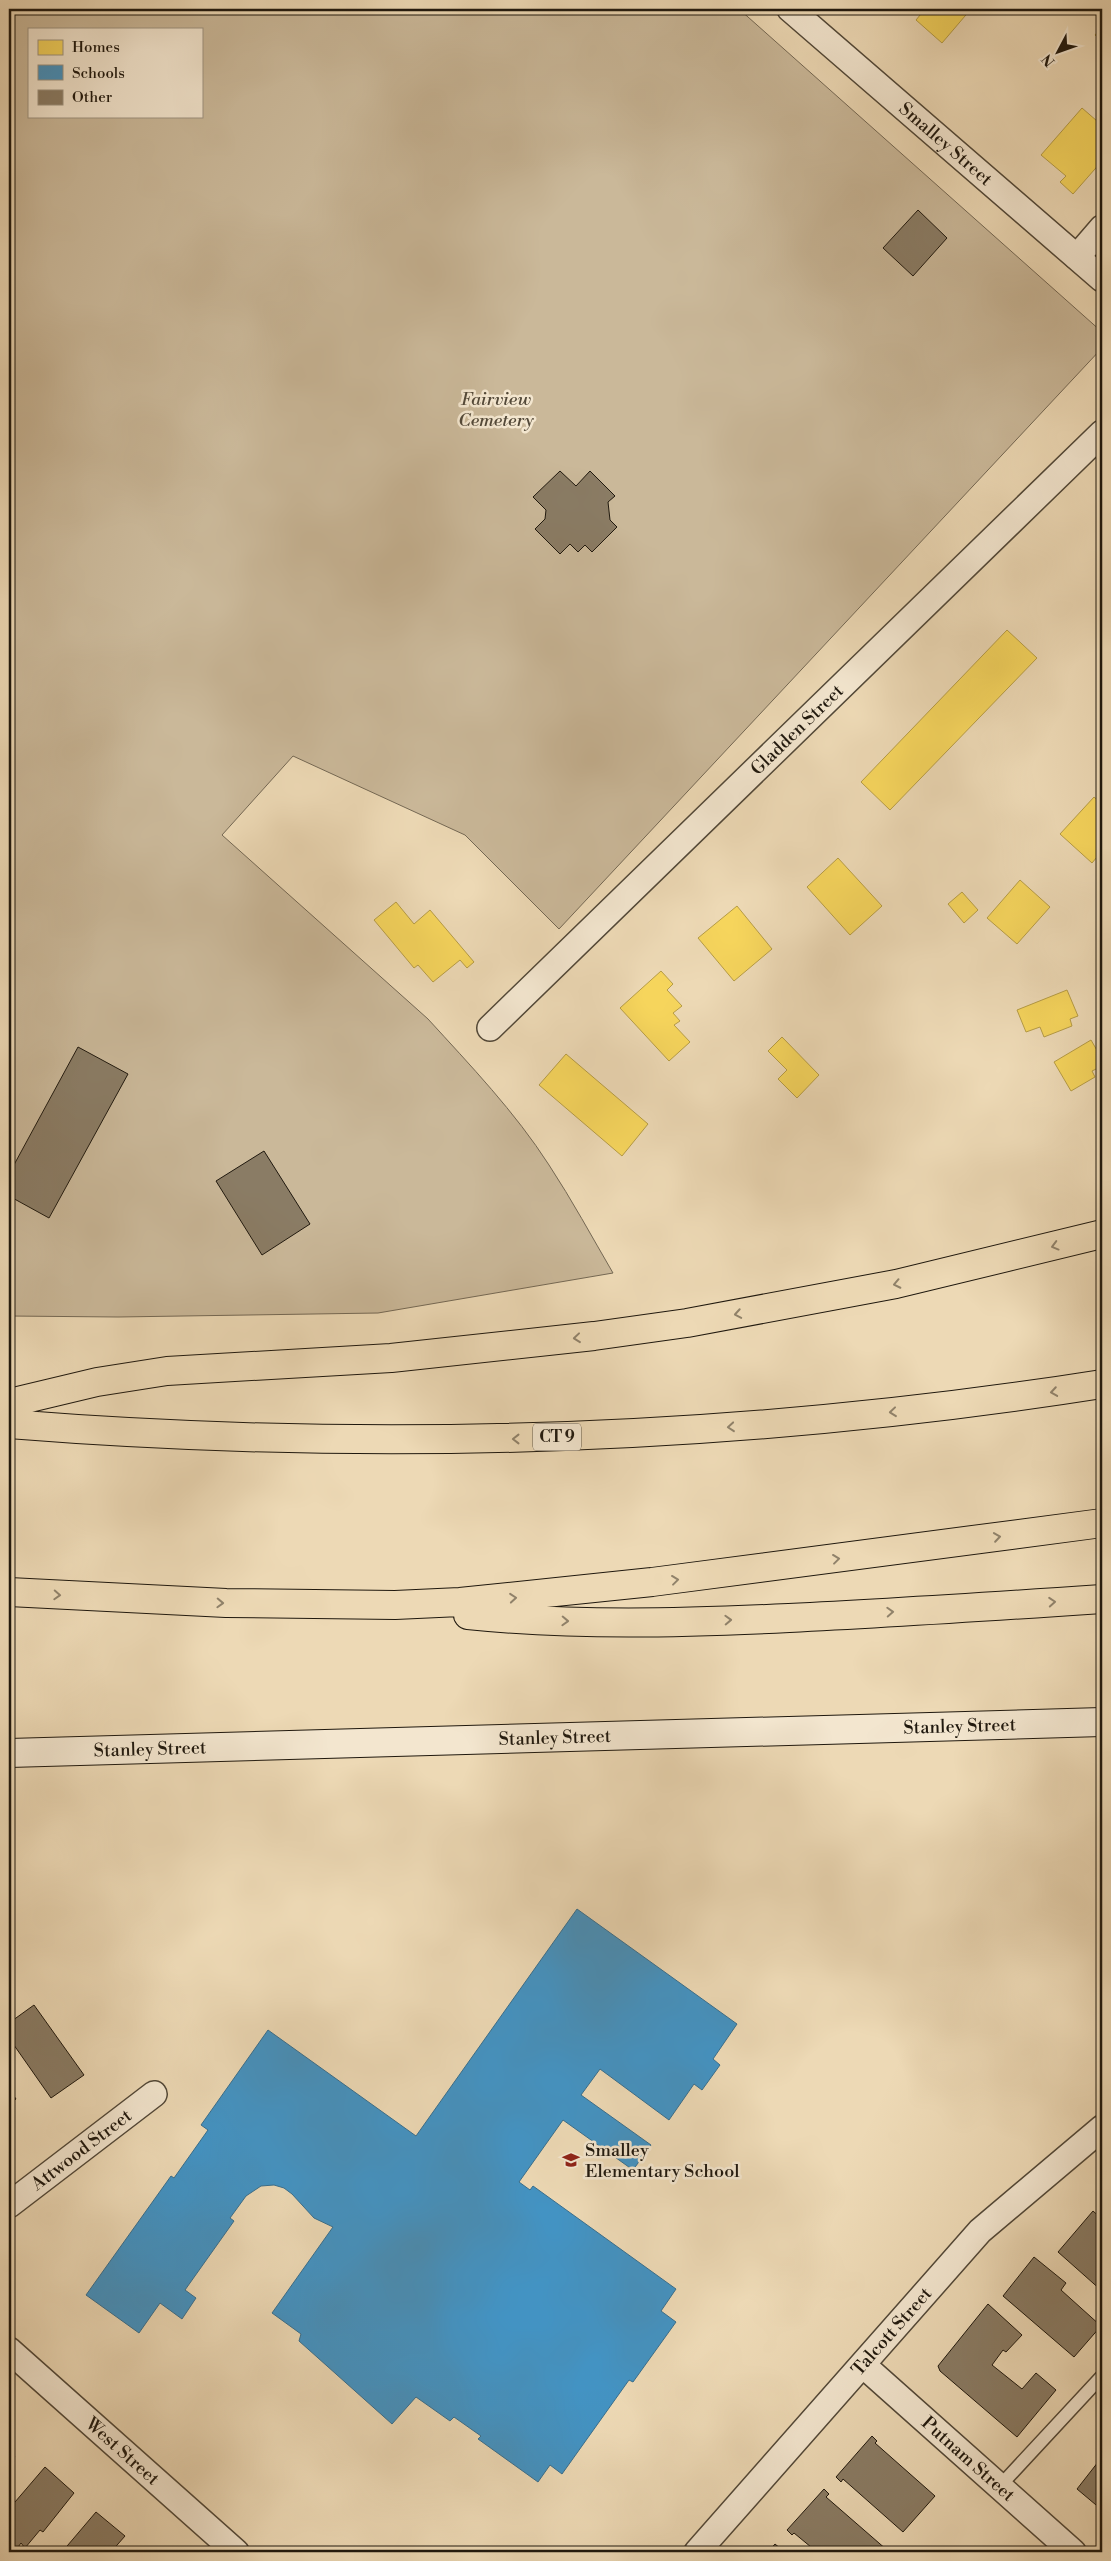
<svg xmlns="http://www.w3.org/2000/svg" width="1111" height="2561" font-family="'Libre Bodoni',serif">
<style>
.green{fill:#cab899;stroke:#746854;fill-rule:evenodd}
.homes{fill:#f6d55c;stroke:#b69c45}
.schools{fill:#4393c3;stroke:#386e8d}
.building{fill:#8a7c65;stroke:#1f180e}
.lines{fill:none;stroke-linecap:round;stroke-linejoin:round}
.lane-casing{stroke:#524838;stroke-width:15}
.street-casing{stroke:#524838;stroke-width:28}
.secondary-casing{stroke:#1f180e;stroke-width:30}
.highway-casing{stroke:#1f180e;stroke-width:30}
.lane{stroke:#f3e6cf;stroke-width:12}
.street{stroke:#f3e6cf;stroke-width:25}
.secondary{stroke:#f3e6cf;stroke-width:28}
.highway{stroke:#edd9b5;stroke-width:28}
.oneway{stroke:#90826a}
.labels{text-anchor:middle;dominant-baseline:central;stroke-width:5;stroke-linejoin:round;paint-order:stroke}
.shield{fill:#f3e6cf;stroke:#5f5648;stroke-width:1}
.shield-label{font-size:16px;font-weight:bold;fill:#1f180e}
.street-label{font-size:18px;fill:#1f180e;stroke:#f3e6cf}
.park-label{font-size:18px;font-style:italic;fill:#524838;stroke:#f3e6cf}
.poi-label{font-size:18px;fill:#1f180e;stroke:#f3e6cf;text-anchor:start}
</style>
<rect width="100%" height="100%" fill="#edd9b5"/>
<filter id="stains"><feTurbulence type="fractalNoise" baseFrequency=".004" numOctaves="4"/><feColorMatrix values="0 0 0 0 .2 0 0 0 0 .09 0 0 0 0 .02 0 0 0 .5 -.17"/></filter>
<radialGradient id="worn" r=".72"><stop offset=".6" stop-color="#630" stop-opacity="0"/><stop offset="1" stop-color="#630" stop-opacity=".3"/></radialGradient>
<!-- green -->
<path class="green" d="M9,9H739L1102,332V348L559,929L465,835L293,756L222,835L428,1019C470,1065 515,1112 549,1165C572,1200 592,1237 613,1273L378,1313L118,1317L9,1316ZM29,29H201V116H29Z"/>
<!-- homes -->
<path class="homes" d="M925,9H971L942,43L916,20Z
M1102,27V42L1095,35Z
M1082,108L1097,121L1102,115V161L1073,194L1060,182L1066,176L1041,155Z
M1007,630L1037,658L890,810L861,782Z
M1094,797L1102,804V851L1092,863L1060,834Z
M838,858L882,906L850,935L807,887Z
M1020,880L1050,907L1017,944L987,918Z
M962,892L978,910L964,923L948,904Z
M396,902L414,924L430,910L474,962L467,968L460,960L433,982L418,965L414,968L374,920Z
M737,906L772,949L734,981L698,938Z
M661,971L673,984L667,990L682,1006L673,1013L680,1021L674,1025L690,1042L669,1061L620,1008Z
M1067,990L1078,1016L1070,1019L1072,1026L1044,1037L1040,1027L1026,1032L1017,1010Z
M782,1037L819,1075L797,1098L778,1079L787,1070L768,1051Z
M1091,1040L1102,1059V1066L1092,1071L1095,1077L1071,1091L1054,1062Z
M566,1054L648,1124L622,1156L539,1085Z"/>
<!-- schools -->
<path class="schools" d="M577,1909L737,2024L713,2059L720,2065L702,2090L694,2084L669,2120L600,2069L581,2095L651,2145L633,2170L563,2120L519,2182L530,2190L533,2186L676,2289L661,2311L676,2322L633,2382L629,2380L562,2474L550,2465L538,2482L478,2439L481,2436L454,2417L450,2421L416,2397L392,2424L299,2341L301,2334L272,2313L333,2227L314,2218L292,2194L284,2188L274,2185L261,2186L246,2196L230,2218L234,2221L185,2290L196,2298L182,2319L160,2303L139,2333L86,2295L171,2176L174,2178L208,2130L201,2125L268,2030L416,2136Z"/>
<!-- building -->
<path class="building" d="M918,210L947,238L913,276L883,248Z
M560,471L576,486L590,471L615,496L608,502L610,520L617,527L592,552L585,545L578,552L570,544L560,554L535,529L545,519L546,510L533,497Z
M78,1047L128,1074L49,1218L9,1196V1174Z
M264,1151L310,1224L262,1255L216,1181Z
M34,2005L84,2075L51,2098L9,2038V2023Z
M9,2089L16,2099L9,2104Z
M1093,2211L1102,2219V2291L1058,2252Z
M1034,2257L1066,2283L1061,2290L1101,2326L1074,2357L1003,2296Z
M988,2304L1022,2335L1006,2352L1003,2350L992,2365L1022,2389L1036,2373L1056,2390L1017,2437L940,2371L938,2366Z
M872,2436L877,2441L875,2443L935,2496L903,2532L843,2479L841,2482L836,2477Z
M9,2450L15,2456L9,2463Z
M1102,2457V2510L1077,2489Z
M45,2467L74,2493L43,2532L40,2530L25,2548L21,2543L16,2550L9,2544V2509Z
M824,2489L829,2494L826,2497L887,2550L885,2552H817L794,2533L792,2535L787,2530Z
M96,2512L125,2536L111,2552H62Z
M775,2544L781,2549L779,2551L780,2552H768Z"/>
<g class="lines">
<!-- lane casing -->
<g class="lane-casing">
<path id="lane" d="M999,2487L1102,2376"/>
</g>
<!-- street casing -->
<g class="street-casing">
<g id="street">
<path id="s1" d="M790,9L1102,279"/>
<path d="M1077,257L1102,228"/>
<path id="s2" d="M490,1028L1102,433"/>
<path id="s3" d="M9,2205L154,2094"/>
<path id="s4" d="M9,2350L236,2552"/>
<path id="s5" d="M863,2365L1073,2552"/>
<path id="s6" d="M697,2552L980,2231L1102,2128"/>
</g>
</g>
<!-- secondary casing -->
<g class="secondary-casing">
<g id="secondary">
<path id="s7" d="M9,1753L1102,1722"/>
</g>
</g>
<!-- highway casing -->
<g class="highway-casing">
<path id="highway" d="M9,1403L97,1382L167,1371L391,1358L594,1336L687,1323L896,1284L1102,1234
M9,1424C373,1453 741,1441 1102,1384
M9,1592L226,1603L395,1605L460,1602L652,1582L1102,1523
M468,1615C575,1626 682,1623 789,1618C894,1613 998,1606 1102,1599"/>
</g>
<!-- lane -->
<use href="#lane" class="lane"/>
<!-- street -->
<use href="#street" class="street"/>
<!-- secondary -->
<use href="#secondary" class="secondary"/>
<!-- highway -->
<use href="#highway" class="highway"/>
</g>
<!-- one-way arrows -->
<defs><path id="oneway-chevron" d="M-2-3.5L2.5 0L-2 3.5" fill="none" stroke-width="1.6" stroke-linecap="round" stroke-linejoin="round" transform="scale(1.25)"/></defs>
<g class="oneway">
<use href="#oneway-chevron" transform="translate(1055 1246) rotate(165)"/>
<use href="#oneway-chevron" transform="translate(897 1284) rotate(168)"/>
<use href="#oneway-chevron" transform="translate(738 1314) rotate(170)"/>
<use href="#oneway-chevron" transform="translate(577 1338) rotate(174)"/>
<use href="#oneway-chevron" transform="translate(1054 1392) rotate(171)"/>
<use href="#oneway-chevron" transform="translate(893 1412) rotate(174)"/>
<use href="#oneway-chevron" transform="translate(731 1427) rotate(175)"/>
<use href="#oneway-chevron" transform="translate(516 1439) rotate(180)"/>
<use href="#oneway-chevron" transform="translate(997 1537) rotate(-8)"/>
<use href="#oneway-chevron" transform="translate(836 1559) rotate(-7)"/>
<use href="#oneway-chevron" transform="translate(675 1580) rotate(-7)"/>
<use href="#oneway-chevron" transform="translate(57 1595) rotate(3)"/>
<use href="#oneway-chevron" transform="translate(513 1598) rotate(-5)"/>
<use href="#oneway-chevron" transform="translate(1052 1602) rotate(-4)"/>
<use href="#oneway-chevron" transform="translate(220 1603) rotate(2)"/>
<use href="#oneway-chevron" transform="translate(890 1612) rotate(-3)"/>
<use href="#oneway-chevron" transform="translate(728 1620) rotate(-2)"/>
<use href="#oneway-chevron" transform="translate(565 1621) rotate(2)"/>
</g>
<!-- icons -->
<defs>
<g id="school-bare" transform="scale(1.35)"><path d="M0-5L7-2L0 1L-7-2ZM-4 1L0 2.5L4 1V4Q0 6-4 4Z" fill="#8f2418" stroke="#f3e6cf" stroke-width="2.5" paint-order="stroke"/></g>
</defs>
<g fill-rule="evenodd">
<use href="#school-bare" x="571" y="2160"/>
</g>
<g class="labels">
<!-- shield labels -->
<rect class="shield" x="533" y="1423.5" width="48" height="27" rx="4"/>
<g class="shield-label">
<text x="557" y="1437">CT 9</text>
</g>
<!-- street labels -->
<g class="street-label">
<text stroke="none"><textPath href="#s1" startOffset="206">Smalley Street</textPath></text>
<text stroke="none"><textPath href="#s2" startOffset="428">Gladden Street</textPath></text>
<text stroke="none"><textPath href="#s7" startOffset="951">Stanley Street</textPath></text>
<text stroke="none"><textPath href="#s7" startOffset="546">Stanley Street</textPath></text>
<text stroke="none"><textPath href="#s7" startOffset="141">Stanley Street</textPath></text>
<text stroke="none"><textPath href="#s3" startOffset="91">Attwood Street</textPath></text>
<text stroke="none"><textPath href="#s6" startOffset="294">Talcott Street</textPath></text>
<text stroke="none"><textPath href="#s4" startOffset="152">West Street</textPath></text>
<text stroke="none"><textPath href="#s5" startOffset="141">Putnam Street</textPath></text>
</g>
<!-- park labels -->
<g class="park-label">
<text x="496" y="399">Fairview<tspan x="496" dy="21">Cemetery</tspan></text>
</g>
<!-- poi labels -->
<g class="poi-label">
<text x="585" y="2150">Smalley<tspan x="585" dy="21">Elementary School</tspan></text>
</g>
</g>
<!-- margin -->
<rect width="1111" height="2561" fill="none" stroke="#edd9b5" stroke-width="30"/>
<rect x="10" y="10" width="1091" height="2541" fill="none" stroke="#1f180e" stroke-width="2.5"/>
<rect x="15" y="15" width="1081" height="2531" fill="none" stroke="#1f180e"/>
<!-- legend -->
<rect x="28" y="28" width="175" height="90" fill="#f3e6cf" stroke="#9e9482"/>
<rect x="38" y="40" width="25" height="15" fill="#f6d55c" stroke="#9e9482"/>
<text x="72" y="52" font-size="15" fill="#1f180e">Homes</text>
<rect x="38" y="65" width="25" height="15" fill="#4393c3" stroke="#9e9482"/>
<text x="72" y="78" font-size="15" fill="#1f180e">Schools</text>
<rect x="38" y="90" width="25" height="15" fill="#8a7c65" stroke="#9e9482"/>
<text x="72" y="102" font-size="15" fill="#1f180e">Other</text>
<!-- north arrow -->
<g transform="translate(1058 52) rotate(229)" stroke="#f3e6cf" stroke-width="4" paint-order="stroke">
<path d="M0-4L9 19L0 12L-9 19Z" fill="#1f180e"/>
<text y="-8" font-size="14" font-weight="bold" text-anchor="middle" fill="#1f180e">N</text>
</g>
<rect width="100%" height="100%" filter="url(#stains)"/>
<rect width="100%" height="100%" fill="url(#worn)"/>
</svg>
